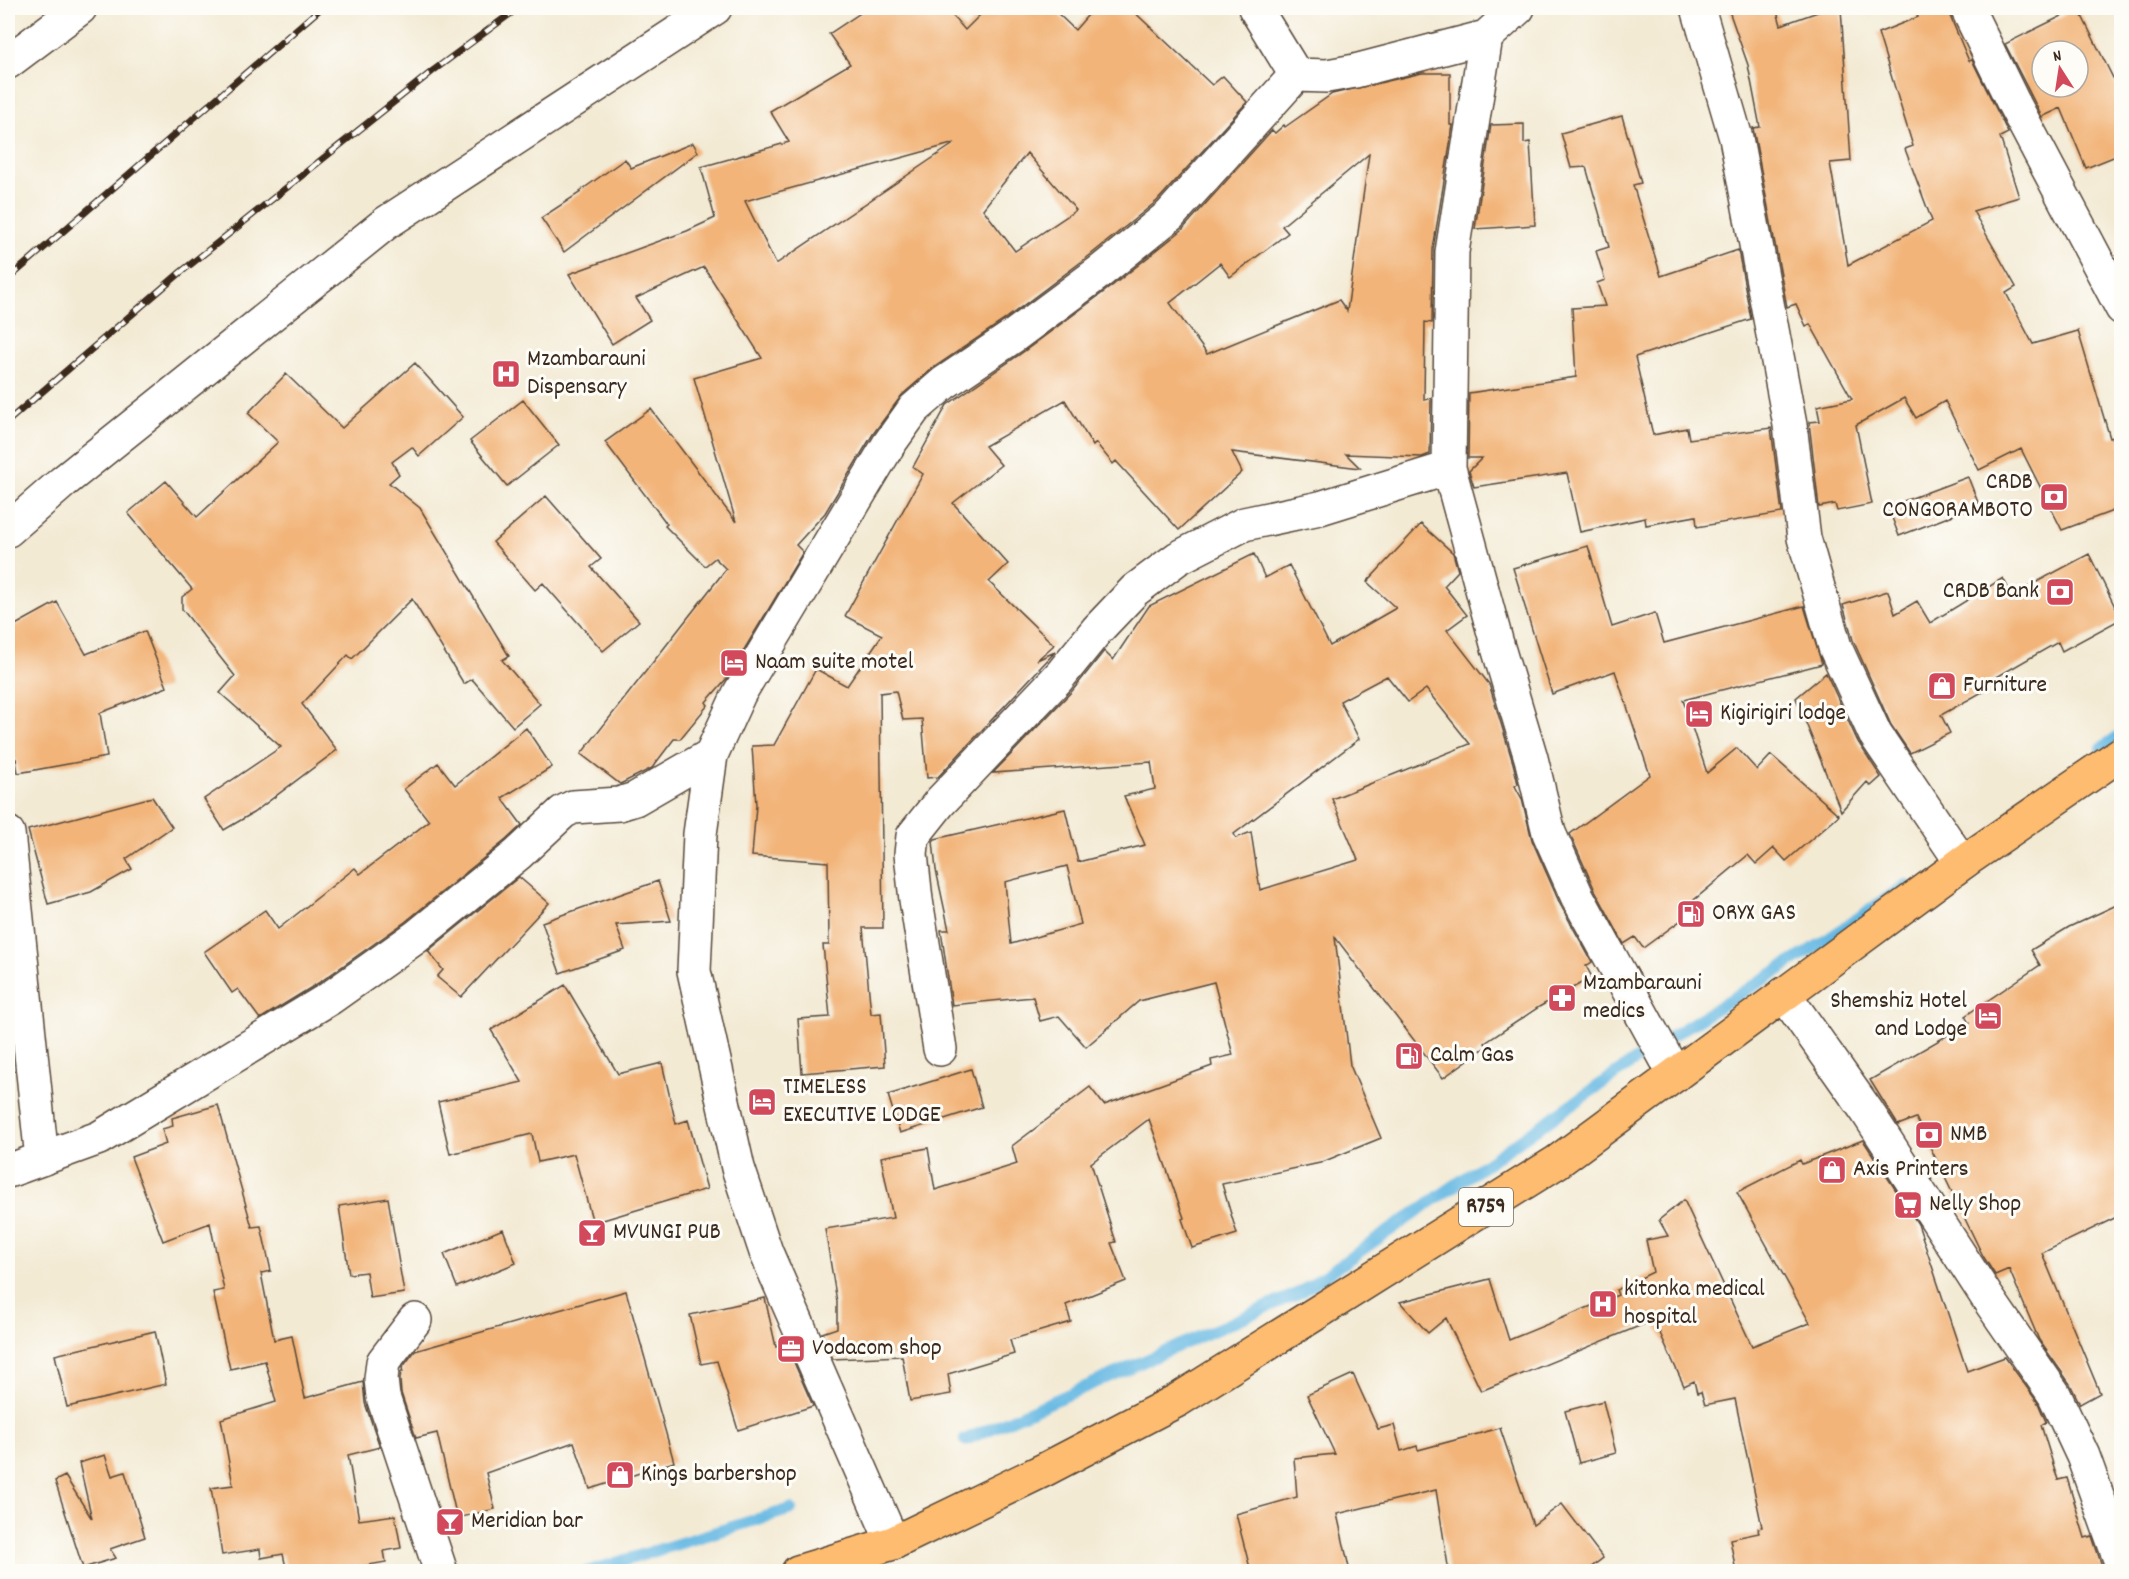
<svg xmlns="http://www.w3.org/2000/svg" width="2129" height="1579" font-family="Dekko,sans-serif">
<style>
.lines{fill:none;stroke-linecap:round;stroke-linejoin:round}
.stream{stroke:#67b9e3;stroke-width:12}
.building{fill:#f2b478;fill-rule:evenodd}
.minor-casing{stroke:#574739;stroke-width:36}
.primary-casing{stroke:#574739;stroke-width:36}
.minor{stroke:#fff;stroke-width:33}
.primary{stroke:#febc70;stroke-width:33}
.rail-casing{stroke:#3b2a1e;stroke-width:7}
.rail{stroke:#fdfcf7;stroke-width:4.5;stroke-dasharray:14;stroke-linecap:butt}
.labels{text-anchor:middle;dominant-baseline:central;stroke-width:6;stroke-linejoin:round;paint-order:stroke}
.shield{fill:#fdfcf7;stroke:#75695f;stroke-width:1.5}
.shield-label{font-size:22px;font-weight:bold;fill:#3b2a1e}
.poi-label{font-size:24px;fill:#3b2a1e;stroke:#fdfcf7;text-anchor:start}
</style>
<rect width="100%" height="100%" fill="#fdfcf7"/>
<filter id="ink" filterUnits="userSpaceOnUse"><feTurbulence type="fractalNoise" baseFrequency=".0167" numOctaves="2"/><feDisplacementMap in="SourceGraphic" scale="12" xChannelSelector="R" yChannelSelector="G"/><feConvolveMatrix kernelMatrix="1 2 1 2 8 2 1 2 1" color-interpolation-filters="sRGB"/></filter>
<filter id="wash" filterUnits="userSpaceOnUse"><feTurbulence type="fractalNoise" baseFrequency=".008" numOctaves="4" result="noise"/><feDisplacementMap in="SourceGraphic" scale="24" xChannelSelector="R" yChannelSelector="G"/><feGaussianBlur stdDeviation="1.35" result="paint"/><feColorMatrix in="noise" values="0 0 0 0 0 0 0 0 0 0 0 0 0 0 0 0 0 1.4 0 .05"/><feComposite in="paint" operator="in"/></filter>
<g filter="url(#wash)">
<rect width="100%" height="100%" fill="#f3ead4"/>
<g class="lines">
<!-- stream -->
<path class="stream" d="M2102,748L2122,734
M965,1440L1301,1292L1659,1044L1827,940L1906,885
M587,1572L791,1509"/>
</g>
<g id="blocks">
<!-- building -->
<path class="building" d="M868,8H946L965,30L987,8H1052L1075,30L1094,8H1130L1212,85L1223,76L1247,102L1157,201L1089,256L1004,320L933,368L902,395L873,434L825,513L796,545L803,552L727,678L706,702L708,705L680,739H674L652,768L620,784L581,754L726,569L715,558L705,566L665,526L667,524L605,442L651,409L736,522L694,378L762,358L704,267L636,298L650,320L612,344L569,274L687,231L715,218L701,167L789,142L770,111L850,64L829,34ZM955,143L776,264L745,201ZM1027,153L1076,210L1015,251L983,209Z
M1728,8H1776L1781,25L1829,8H1841L1851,161L1830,163L1848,265L1932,221L1905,149L1913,146L1878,33L1918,17L1914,8H1948L1950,16L1969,61L1972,60L2008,133L2000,137L2019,197L1973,211L2016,287L2006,293L2033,344L2078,331L2110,438L2121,435V508L2062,530L2021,449L1979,470L1945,401L1916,418L1904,398L1856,425L1872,504L1837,511L1835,504L1819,507L1809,422L1820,421L1817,406L1852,399L1810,324L1806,326L1796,304L1787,307L1753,128L1760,127L1748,65Z
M2078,8L2121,94V154L2086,168L2061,108L2042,117L2005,44ZM2042,51H2078V87H2042Z
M1422,73H1450V125H1453L1433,249L1432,323L1425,322L1424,400L1431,398L1430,454L1422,457L1346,454L1360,468L1232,452L1242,472L1179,530L1116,461L1113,464L1096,443L1093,446L1065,400L985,446L1001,465L953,503L1008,564L989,582L1054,645L1037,660L1055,652L938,777L927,778L922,719L903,720L896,691L880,693L883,928H863L871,1014L881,1013L885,1066L802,1073L798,1019L830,1017L823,945H829L828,862L752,856L756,805L752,746L774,745L816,669L847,686L882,635L845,616L923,474L913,467L947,405L1026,350L1112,286L1182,230L1272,130L1275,133L1284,125L1285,127L1332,94ZM1369,154L1347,311L1339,300L1207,354L1170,303L1220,263L1230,277L1288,233L1282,226Z
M1622,116L1641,183L1633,185L1661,276L1738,250L1751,319L1635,357L1653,435L1687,428L1689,439L1771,428L1782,513L1697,527L1696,516L1646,525L1645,518L1580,532L1567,473L1474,487L1469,471L1482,458H1468L1469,393L1576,377L1572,308L1605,306L1597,283L1605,280L1596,251L1609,247L1586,167L1571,168L1561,133Z
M1524,124V143L1530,142L1535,225L1475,229L1491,125Z
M693,143L698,152L564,252L541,218L581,192L580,191L625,159L631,168Z
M415,363L463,417L419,456L412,447L392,462L399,474L389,483L420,508L509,656L502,660L540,704L513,727L472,679L464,684L412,599L352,659L348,655L302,704L337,750L253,813L224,830L204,799L281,747L220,693L235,676L182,609V597L192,589L128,513L166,481L197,517L278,442L248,413L286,374L342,428Z
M523,400L559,445L507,486L470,441Z
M1968,477L1979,505L1899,536L1888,507Z
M546,496L601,559L591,567L639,621L603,651L543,583L535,590L493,542Z
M1421,524L1453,553L1458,571L1444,586L1467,615L1447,630L1489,684L1513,763L1518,784L1515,786L1522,799L1532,840L1560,904L1592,962L1586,966L1592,977L1539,1007L1485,1043L1487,1046L1443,1078L1335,937L1350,1065L1381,1138L1320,1163L1222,1184L1237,1234L1192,1248L1182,1219L1184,1218L1149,1119L1091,1163L1116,1242L1111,1243L1126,1281L1066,1305L1071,1322L1010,1340L1014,1354L948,1374L951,1394L910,1401L902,1356L833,1359L822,1333L837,1328V1302L825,1229L893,1218L881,1157L928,1148L935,1190L1017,1164L1012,1146L1090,1087L1104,1105L1212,1066L1211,1060L1233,1055L1214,982L1139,1001L1086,1047L1059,1016L1040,1021L1033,997L952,1005L941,930H949L936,870L933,841L935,839L1065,809L1078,862L1145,845L1124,796L1155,789L1151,762L993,773L1073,690L1104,651L1113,660L1149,606L1254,554L1265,578L1289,565L1330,646L1396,608L1367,582ZM1387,676L1408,702L1426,689L1470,744L1332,799L1358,860L1260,890L1251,832L1236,838L1234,834L1359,739L1340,701ZM1067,866L1081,924L1011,944L1005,882Z
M1588,546L1612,627L1655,613L1664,643L1804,606L1822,664L1683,700L1707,773L1737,748L1757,770L1771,755L1839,815L1786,861L1774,848L1756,864L1748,855L1694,900L1699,907L1643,948L1635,937L1624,944L1594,888L1570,834L1650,775L1615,671L1552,694L1513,568Z
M2089,554L2121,619L2062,651L2058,642L1981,686L1984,691L1941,715L1950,733L1910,753L1891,725L1853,640L1843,605L1888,591L1895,614L1917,601L1930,623L2003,578L2012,595Z
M57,602L86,654L145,631L167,687L100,713L107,757L18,773L16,759L8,763V629Z
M1826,673L1858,742L1881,777L1871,786L1867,782L1841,811L1796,698Z
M526,728L552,767L502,798L522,825L506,840L405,922L320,982L260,1019L238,989L232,993L204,952L265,910L278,929L355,868L360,874L429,821L404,789L438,763L455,785Z
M152,797L172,827L126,859L132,869L91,892L48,904L28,830Z
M519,877L549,903L461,997L437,977L443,970L428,951Z
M658,881L671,921L616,925L625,950L560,973L542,922Z
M2121,903V1215L2042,1253L2100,1393L2080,1404L2070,1384L2039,1340L2009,1269L1995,1275L1983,1256L1916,1118L1898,1125L1870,1080L1969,1023L1965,1016L2040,965L2031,950L2069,927Z
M565,985L618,1074L662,1063L676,1124L688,1120L707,1189L593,1223L574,1154L538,1162L532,1134L450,1154L438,1102L522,1082L491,1030Z
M971,1069L982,1107L900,1133L888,1095Z
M218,1105L252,1227L261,1226L271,1271L261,1273L274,1340L292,1336L305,1398L363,1382L365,1403L380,1447L348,1455L359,1520L395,1515L401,1548L384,1551L386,1562L330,1572H287L283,1554L261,1558L260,1549L222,1555L211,1488L233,1485L221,1419L276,1402L265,1361L230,1369L213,1292L224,1290L210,1223L163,1241L131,1157L166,1144L162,1129L173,1126L172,1118Z
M1863,1140L1918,1224L1967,1371L2005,1357L2038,1403L2046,1422L2041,1425L2058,1480L2067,1478L2085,1538L2092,1536L2104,1572H1736L1730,1539L1759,1533L1758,1528L1762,1527L1735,1399L1705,1405L1701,1392L1697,1393L1694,1381L1684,1386L1654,1320L1481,1391L1446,1318L1428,1333L1400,1302L1490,1279L1509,1340L1618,1295L1616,1290L1653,1272L1646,1240L1668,1236L1659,1220L1684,1200L1752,1346L1810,1323L1737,1192L1800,1160L1802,1164Z
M388,1198L404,1293L370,1298L366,1272L349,1274L339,1206Z
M503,1229L516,1263L457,1287L444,1254Z
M626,1291L674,1462L590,1489L574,1442L486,1473L495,1509L457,1518L437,1433L416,1438L401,1393L400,1379L401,1372H403L402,1368L415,1351Z
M765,1298L776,1347L786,1344L813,1406L738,1430L717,1361L701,1364L690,1315Z
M155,1331L166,1384L67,1407L55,1355Z
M1353,1374L1378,1429L1394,1425L1401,1451L1417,1446L1418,1450L1500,1428L1533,1525L1562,1504L1603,1558L1585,1572H1449L1436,1490L1337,1514L1350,1572H1251L1236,1514L1297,1497L1294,1458L1335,1454L1307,1395Z
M1603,1401L1616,1453L1579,1463L1565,1411Z
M105,1455L112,1476L125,1472L145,1537L110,1549L116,1558L83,1568L55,1481L65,1476L92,1519L79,1463Z"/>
</g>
</g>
<g filter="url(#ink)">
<use href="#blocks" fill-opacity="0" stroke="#574739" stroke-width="1.5"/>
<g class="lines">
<!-- minor casing -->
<g class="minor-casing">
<path id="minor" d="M1255,8L1296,75L1327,76L1355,71L1486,37L1518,8
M1698,8L1736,138L1790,425L1804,538L1835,647L1875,734L1954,851L1965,861
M1967,8L2013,102L2122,308
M1486,37L1452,252L1449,468L1497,644L1531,758L1549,833L1577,896L1675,1075
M8,62L80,8
M8,530L63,482L386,223L715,8
M8,833L42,1159
M1784,994L1866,1110L1987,1297L2054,1394L2083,1456L2122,1565
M940,1049L916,900L911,854L913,836L940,802L1059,677L1097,630L1135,590L1178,558L1244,524L1320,508L1449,468
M8,1171L99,1138L330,998L416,937L518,854L563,812L573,807L619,804L635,799L711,755
M415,1320L383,1362L381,1379L383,1397L441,1572
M893,1543L766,1252L738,1168L694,971L700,834L711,755L739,694L889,444L914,409L944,383L1015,335L1101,271L1170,215L1296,75"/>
</g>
<!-- primary casing -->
<g class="primary-casing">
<path id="primary" d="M798,1572L893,1543L1044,1470L1178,1400L1557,1162L1965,861L2122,753"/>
</g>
<!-- minor -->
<use href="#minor" class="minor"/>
<!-- primary -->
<use href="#primary" class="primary"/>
<!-- rail casing -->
<g class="rail-casing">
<path id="rail" d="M8,279L321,8
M8,421L181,272L434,70L518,8"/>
</g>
<!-- rail -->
<use href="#rail" class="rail"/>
</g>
</g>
<!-- icons -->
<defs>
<g id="hospital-square" transform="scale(1.5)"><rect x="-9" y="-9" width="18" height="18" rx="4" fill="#d1495b" stroke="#fdfcf7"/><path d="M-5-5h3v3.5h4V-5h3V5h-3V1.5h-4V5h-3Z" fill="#fff"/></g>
<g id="bank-square" transform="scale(1.5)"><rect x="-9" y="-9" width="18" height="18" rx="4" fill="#d1495b" stroke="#fdfcf7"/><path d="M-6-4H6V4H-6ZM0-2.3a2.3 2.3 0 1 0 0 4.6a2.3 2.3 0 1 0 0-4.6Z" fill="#fff"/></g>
<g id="hotel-square" transform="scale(1.5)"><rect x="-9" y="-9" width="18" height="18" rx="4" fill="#d1495b" stroke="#fdfcf7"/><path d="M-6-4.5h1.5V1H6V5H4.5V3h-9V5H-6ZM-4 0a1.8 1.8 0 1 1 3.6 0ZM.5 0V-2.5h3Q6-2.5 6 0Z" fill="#fff"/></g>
<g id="shop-square" transform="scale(1.5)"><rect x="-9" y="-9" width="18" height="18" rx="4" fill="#d1495b" stroke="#fdfcf7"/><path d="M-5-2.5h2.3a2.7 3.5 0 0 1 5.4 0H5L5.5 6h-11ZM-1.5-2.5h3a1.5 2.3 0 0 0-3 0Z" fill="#fff"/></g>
<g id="fuel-square" transform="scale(1.5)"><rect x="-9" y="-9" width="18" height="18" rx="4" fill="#d1495b" stroke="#fdfcf7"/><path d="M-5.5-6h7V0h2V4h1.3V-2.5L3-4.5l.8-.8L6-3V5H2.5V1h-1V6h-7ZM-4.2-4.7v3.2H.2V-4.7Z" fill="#fff"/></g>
<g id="pharmacy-square" transform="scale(1.5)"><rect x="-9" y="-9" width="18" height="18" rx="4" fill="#d1495b" stroke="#fdfcf7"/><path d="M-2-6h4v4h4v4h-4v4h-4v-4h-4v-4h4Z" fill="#fff"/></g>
<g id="supermarket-square" transform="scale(1.5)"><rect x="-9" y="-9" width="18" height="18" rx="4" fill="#d1495b" stroke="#fdfcf7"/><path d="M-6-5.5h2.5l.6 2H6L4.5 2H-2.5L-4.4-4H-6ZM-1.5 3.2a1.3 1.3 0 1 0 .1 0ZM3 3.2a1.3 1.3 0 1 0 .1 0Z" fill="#fff"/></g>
<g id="bar-square" transform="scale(1.5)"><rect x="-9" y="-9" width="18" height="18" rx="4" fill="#d1495b" stroke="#fdfcf7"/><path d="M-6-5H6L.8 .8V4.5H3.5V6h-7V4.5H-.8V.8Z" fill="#fff"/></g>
<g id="office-square" transform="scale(1.5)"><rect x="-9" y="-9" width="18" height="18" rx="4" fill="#d1495b" stroke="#fdfcf7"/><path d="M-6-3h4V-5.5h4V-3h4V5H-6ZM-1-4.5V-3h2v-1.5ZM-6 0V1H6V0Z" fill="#fff"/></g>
</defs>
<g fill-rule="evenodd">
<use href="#hospital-square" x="506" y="374"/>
<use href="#bank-square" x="2054" y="497"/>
<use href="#bank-square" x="2060" y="592"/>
<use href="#hotel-square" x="734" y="663"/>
<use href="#shop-square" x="1942" y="686"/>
<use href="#hotel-square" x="1699" y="714"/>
<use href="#fuel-square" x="1691" y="914"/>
<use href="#pharmacy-square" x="1562" y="998"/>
<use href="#hotel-square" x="1988" y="1016"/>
<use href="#fuel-square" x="1409" y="1056"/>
<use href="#hotel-square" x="762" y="1102"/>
<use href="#bank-square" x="1929" y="1135"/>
<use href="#shop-square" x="1832" y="1170"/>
<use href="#supermarket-square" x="1908" y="1205"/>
<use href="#bar-square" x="592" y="1233"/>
<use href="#hospital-square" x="1603" y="1304"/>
<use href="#office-square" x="791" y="1349"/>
<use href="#shop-square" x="620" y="1475"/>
<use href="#bar-square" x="450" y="1522"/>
</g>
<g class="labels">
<!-- shield labels -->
<rect class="shield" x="1459" y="1188" width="54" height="38" rx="4.5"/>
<g class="shield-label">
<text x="1486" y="1207">R759</text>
</g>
<!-- poi labels -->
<g class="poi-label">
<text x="527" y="360">Mzambarauni<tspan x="527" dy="28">Dispensary</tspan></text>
<text x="2033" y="483" text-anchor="end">CRDB<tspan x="2033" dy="28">CONGORAMBOTO</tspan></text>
<text x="2039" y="592" text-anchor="end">CRDB Bank</text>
<text x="755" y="663">Naam suite motel</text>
<text x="1963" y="686">Furniture</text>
<text x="1720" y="714">Kigirigiri lodge</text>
<text x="1712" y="914">ORYX GAS</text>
<text x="1583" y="984">Mzambarauni<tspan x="1583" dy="28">medics</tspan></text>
<text x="1967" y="1002" text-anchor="end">Shemshiz Hotel<tspan x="1967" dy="28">and Lodge</tspan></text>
<text x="1430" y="1056">Calm Gas</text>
<text x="783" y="1088">TIMELESS<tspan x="783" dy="28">EXECUTIVE LODGE</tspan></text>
<text x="1950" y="1135">NMB</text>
<text x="1853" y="1170">Axis Printers</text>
<text x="1929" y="1205">Nelly Shop</text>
<text x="613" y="1233">MVUNGI PUB</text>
<text x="1624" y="1290">kitonka medical<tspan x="1624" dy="28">hospital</tspan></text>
<text x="812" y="1349">Vodacom shop</text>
<text x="641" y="1475">Kings barbershop</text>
<text x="471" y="1522">Meridian bar</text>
</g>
</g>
<!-- margin -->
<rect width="2129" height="1579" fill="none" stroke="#fdfcf7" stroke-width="30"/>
<!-- north arrow -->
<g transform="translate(2060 69) rotate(348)"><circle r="28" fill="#fdfcf7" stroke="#afa8a0" stroke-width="1.5"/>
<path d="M0-4.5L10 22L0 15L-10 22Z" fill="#d1495b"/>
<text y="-9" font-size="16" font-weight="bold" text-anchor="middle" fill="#3b2a1e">N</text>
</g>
</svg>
